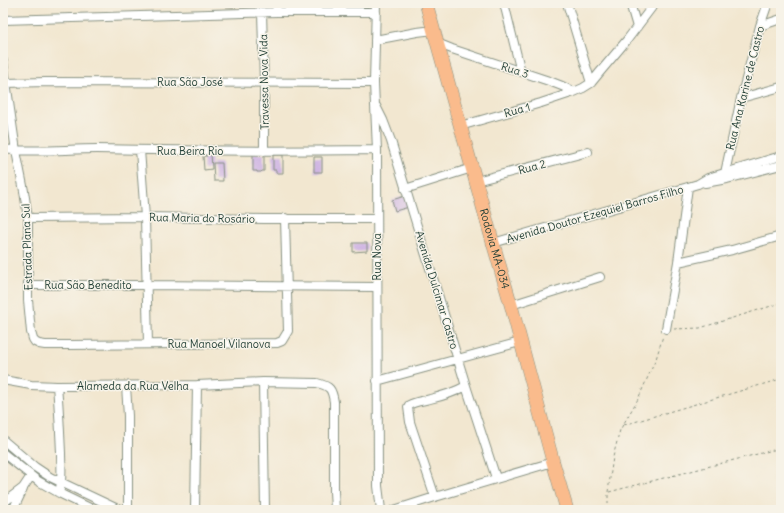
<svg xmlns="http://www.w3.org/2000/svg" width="784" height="513" font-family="Delius,sans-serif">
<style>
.building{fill:#cbaee2}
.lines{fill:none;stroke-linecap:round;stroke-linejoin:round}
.street-casing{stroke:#889282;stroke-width:10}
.primary-casing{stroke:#889282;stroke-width:14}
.path{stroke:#889282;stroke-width:1;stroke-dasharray:3 3;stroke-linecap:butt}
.street{stroke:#fff;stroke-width:8}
.primary{stroke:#fabb8c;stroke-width:13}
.labels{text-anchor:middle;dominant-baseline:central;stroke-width:3;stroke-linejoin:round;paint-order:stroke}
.street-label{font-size:11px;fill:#1f3d34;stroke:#f7f3e8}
</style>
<rect width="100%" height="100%" fill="#f7f3e8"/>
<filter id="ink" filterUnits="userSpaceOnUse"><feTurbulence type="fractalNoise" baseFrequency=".025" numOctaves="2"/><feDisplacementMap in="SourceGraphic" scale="8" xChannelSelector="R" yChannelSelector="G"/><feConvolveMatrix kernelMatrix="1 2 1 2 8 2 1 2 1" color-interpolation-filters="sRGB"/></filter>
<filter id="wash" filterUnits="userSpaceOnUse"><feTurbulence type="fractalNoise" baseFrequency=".012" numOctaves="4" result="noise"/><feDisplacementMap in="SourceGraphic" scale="16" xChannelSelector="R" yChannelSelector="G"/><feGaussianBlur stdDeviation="0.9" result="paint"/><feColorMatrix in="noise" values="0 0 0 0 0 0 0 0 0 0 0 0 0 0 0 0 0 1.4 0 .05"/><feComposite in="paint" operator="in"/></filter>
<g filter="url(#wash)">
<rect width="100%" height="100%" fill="#f2e7d0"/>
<g id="blocks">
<!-- building -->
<path class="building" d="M211,153L212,169L204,170L203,156H207V154Z
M253,154H264V171H262L261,172H257V171H253Z
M273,155H283V173H276V170H273Z
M314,157H322V172H314Z
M213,163H222L223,181H214Z
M405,196L409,207L395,211L392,200Z
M353,243H367V251L353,252Z"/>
</g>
</g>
<g filter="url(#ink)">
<use href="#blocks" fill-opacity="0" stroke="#889282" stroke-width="1"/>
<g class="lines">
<!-- street casing -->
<g class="street-casing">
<path id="street" d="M276,3L277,12
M376,3L374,83L377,150L378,486L381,510
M504,3L521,72
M567,3L591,83
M630,3L637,27
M262,12L264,83V151
M3,20L277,12H376
M760,26L781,19
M375,40L417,32L434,30
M437,43L452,49L549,81L562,86L574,92L583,88L591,83L600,72L627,40L655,3
M3,61L16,151L24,191L28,218V300L31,332L33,339L35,342L39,344L45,345H68L277,343L282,341L288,331L285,218
M6,83L46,82L374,83
M741,98L781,87
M376,106L383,120L391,141L466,386L496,478
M460,126L541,103L574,92
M3,149C34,153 66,149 97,149C190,151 284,151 377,150
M140,150L145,217L148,344
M725,173L741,98L760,26L768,3
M476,181L588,152
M705,183L727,179L781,165
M405,189L472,168
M28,218L145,217L265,219H377
M493,243L688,187L698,184L708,178L781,156
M678,262L732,250L781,236
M28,285H147L377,287
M511,305L600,277
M666,329L678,262L688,187
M3,380L31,385L57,386L197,385L263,382L317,383C330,386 332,389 334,402V491L335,510
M377,381L520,342
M263,382L265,510
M57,386C59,408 60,431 61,453C61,467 63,480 59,493
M126,386L128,416V510
M3,440L35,467L50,477L120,510
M3,453L38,481L61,494L94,510
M435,497L410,422L408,407L409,405C416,401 423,401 430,399C443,396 455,392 466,386
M3,503L23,488L31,476
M13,510L23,489
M195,510L197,385
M394,510L435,497L553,462"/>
</g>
<!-- primary casing -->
<g class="primary-casing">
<g id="primary">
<path id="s1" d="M426,3L493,243L511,305L553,462L567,510"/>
</g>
</g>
<!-- path -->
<path class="path" d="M674,329L700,328L781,303
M624,425L781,379
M609,492L781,448
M608,510V492L613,457L620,430L638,399L656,359L663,336"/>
<!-- street -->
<use href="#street" class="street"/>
<!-- primary -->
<use href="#primary" class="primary"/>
</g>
</g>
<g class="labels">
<!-- street labels -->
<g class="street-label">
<text transform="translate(515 70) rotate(18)">Rua 3</text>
<text x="190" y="82">Rua São José</text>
<text transform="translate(264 82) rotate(-91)">Travessa Nova Vida</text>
<text transform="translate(745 88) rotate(-76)">Rua Ana Karine de Castro</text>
<text transform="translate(517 110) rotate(-16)">Rua 1</text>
<text x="190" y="151">Rua Beira Rio</text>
<text transform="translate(532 167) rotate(-15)">Rua 2</text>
<text transform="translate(595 214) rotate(-16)">Avenida Doutor Ezequiel Barros Filho</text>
<text transform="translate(202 218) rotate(1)">Rua Maria do Rosário</text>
<text transform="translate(27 247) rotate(-92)">Estrada Plana Sul</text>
<text stroke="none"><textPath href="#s1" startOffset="255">Rodovia MA-034</textPath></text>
<text transform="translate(377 257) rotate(-90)">Rua Nova</text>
<text x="88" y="285">Rua São Benedito</text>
<text transform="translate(437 290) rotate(73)">Avenida Dulcimar Castro</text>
<text x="219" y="344">Rua Manoel Vilanova</text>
<text x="133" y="386">Alameda da Rua Velha</text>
</g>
</g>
<!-- margin -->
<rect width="784" height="513" fill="none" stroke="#f7f3e8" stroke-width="16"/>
</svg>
